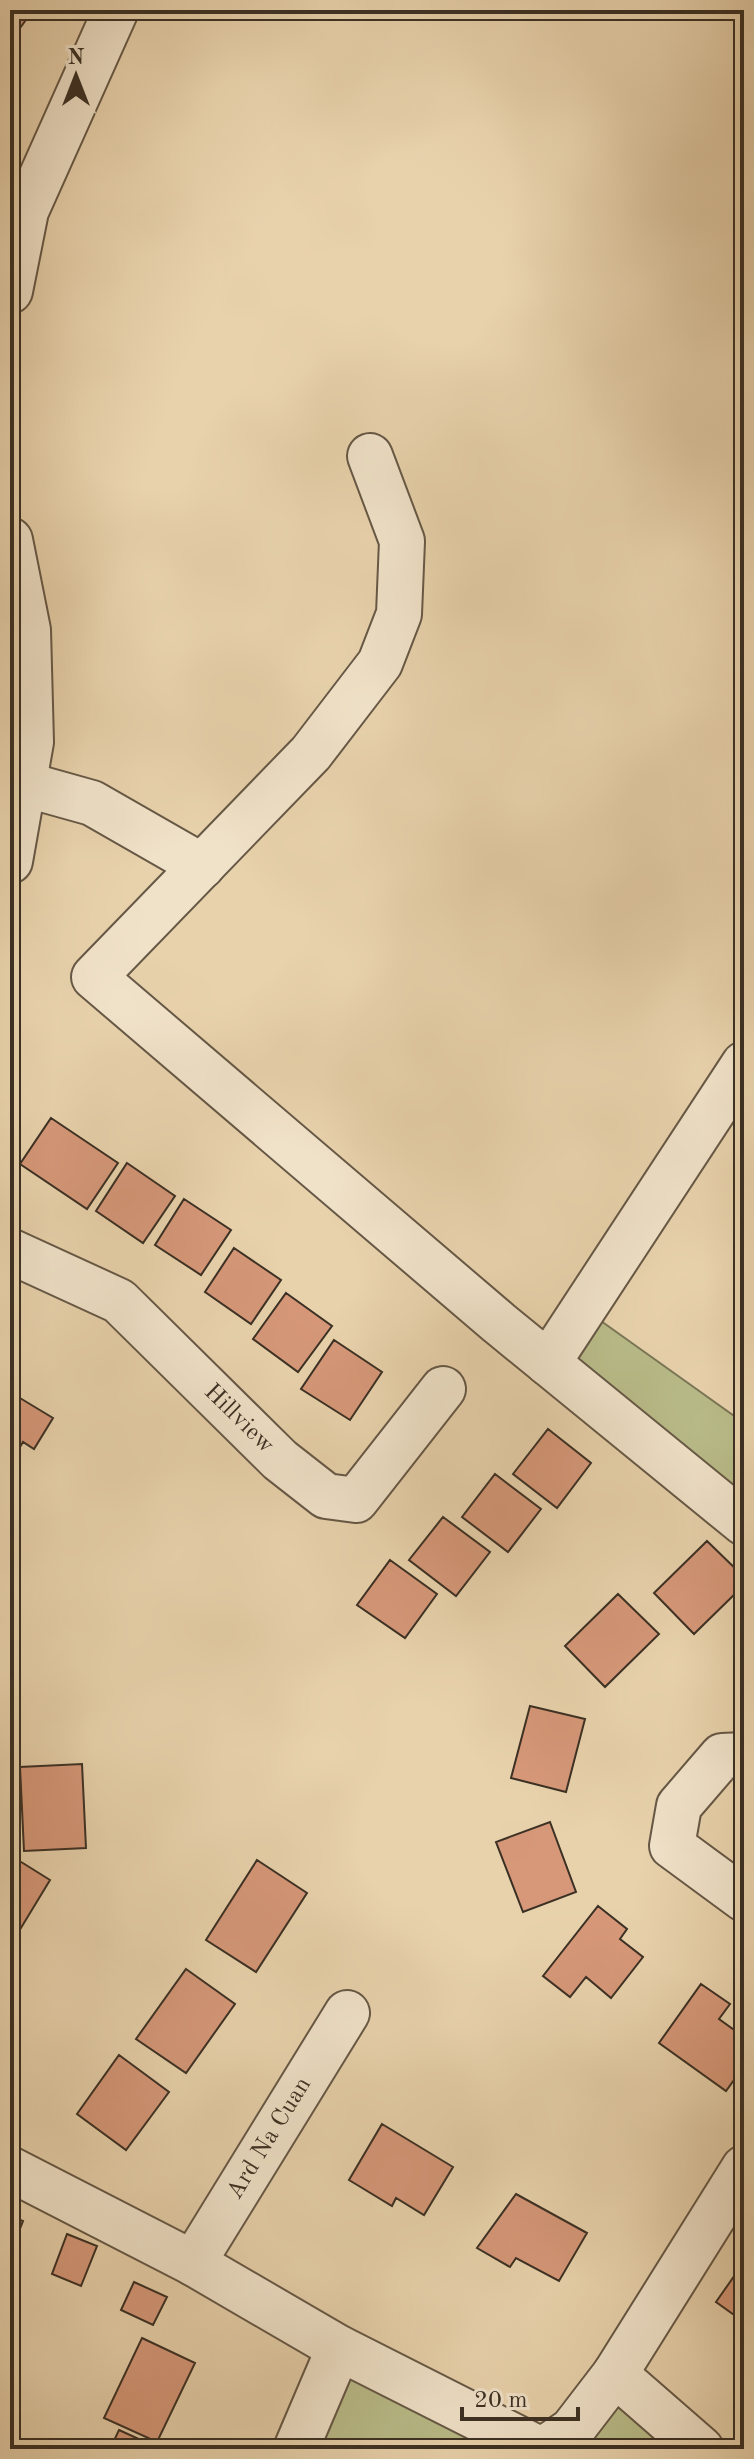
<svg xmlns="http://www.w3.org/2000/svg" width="754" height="2459" font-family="'Old Standard TT',serif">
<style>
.green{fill:#b8bb88;stroke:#7a7656;stroke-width:2}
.building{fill:#d69879;stroke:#3b3024;stroke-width:2}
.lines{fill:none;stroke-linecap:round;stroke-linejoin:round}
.minor-casing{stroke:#665846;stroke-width:48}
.minor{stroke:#f0e2c9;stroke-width:44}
.labels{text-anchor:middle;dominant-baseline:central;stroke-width:6;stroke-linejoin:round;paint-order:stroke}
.street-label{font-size:24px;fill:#3b3024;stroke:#f0e2c9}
</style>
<rect width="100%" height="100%" fill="#e8d2ac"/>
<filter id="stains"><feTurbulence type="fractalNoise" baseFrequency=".0025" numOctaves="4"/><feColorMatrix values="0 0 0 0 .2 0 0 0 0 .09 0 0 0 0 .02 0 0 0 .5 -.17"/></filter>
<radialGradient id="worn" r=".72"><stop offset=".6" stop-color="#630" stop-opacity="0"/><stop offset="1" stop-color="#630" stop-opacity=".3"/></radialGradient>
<!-- green -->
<path class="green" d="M601,1321L744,1423V1499L571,1363Z
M352,2376L502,2449H314L344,2382Z
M617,2402L684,2449H578Z"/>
<!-- building -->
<path class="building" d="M10,10H33L10,42Z
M51,1118L118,1163L87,1209L20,1164Z
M127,1163L175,1196L143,1243L96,1211Z
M184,1199L231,1230L201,1275L155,1245Z
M234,1248L281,1280L251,1324L205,1292Z
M286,1293L332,1326L298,1372L253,1339Z
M334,1340L382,1372L350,1420L301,1389Z
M10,1392L53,1418L34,1449L23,1442L11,1462Z
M548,1429L591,1463L557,1508L513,1474Z
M495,1474L541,1509L508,1552L462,1517Z
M443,1517L490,1552L456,1596L409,1560Z
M707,1541L744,1577V1585L694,1634L654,1593Z
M390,1560L437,1594L405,1638L357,1605Z
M618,1594L659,1634L605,1687L565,1646Z
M530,1706L585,1719L566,1792L511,1778Z
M82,1764L86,1848L24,1851L20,1767Z
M550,1822L576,1892L523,1912L496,1842Z
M18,1860L50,1880L10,1946V1873Z
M257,1860L307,1893L256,1972L206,1940Z
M598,1906L627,1929L620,1939L643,1957L611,1998L586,1977L570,1997L543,1976Z
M186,1969L235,2004L186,2073L136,2039Z
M701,1984L730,2004L719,2019L744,2037V2066L726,2091L659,2043Z
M119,2055L169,2092L126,2150L77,2114Z
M382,2124L453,2167L424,2215L396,2198L392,2206L349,2180Z
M516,2194L587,2233L559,2281L516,2258L510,2267L477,2248Z
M10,2216L23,2221L10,2254Z
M67,2234L97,2246L81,2286L52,2274Z
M744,2262V2322L716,2302Z
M134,2282L167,2297L153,2325L121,2310Z
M142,2338L195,2363L157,2442L104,2418Z
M119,2430L152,2445L150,2449H110Z"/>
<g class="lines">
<!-- minor casing -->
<g class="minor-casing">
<g id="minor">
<path d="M10,291L26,211L116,10"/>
<path d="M370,456L402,541L399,614L380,663L311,753L94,977L499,1323L744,1523"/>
<path d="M10,540L28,630L31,742L10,861"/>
<path d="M24,784L92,803L202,866"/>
<path id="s1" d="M10,1251L119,1301L280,1460L326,1496L356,1500L443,1389"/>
<path d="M548,1363L744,1064"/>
<path d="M744,1755L722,1756L679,1806L672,1846L744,1899"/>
<path d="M10,2169L193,2263L339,2348L539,2449"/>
<path id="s2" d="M193,2263L347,2013"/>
<path d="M615,2374L744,2168"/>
<path d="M296,2449L339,2348"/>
<path d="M544,2449L572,2430L615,2374L701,2449"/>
</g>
</g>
<!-- minor -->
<use href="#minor" class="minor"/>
</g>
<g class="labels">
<!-- street labels -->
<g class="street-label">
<text stroke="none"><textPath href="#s1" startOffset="288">Hillview</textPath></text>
<text stroke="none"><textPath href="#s2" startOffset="146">Ard Na Cuan</textPath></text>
</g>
</g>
<!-- margin -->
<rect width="754" height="2459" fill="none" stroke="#e8d2ac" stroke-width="40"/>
<rect x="12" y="12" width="730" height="2435" fill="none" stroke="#3b3024" stroke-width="4"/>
<rect x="20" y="20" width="714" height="2419" fill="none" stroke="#3b3024" stroke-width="2"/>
<!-- north arrow -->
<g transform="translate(76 76)" stroke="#f0e2c9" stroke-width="6" paint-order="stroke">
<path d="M0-6L14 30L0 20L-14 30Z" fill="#3b3024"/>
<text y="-12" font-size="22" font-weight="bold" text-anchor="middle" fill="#3b3024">N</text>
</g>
<!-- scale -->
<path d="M462 2407v12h116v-12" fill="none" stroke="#3b3024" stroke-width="4"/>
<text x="474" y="2407" font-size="24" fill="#3b3024" stroke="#f0e2c9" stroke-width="6" paint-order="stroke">20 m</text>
<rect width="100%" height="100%" filter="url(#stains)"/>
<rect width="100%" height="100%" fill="url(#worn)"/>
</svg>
